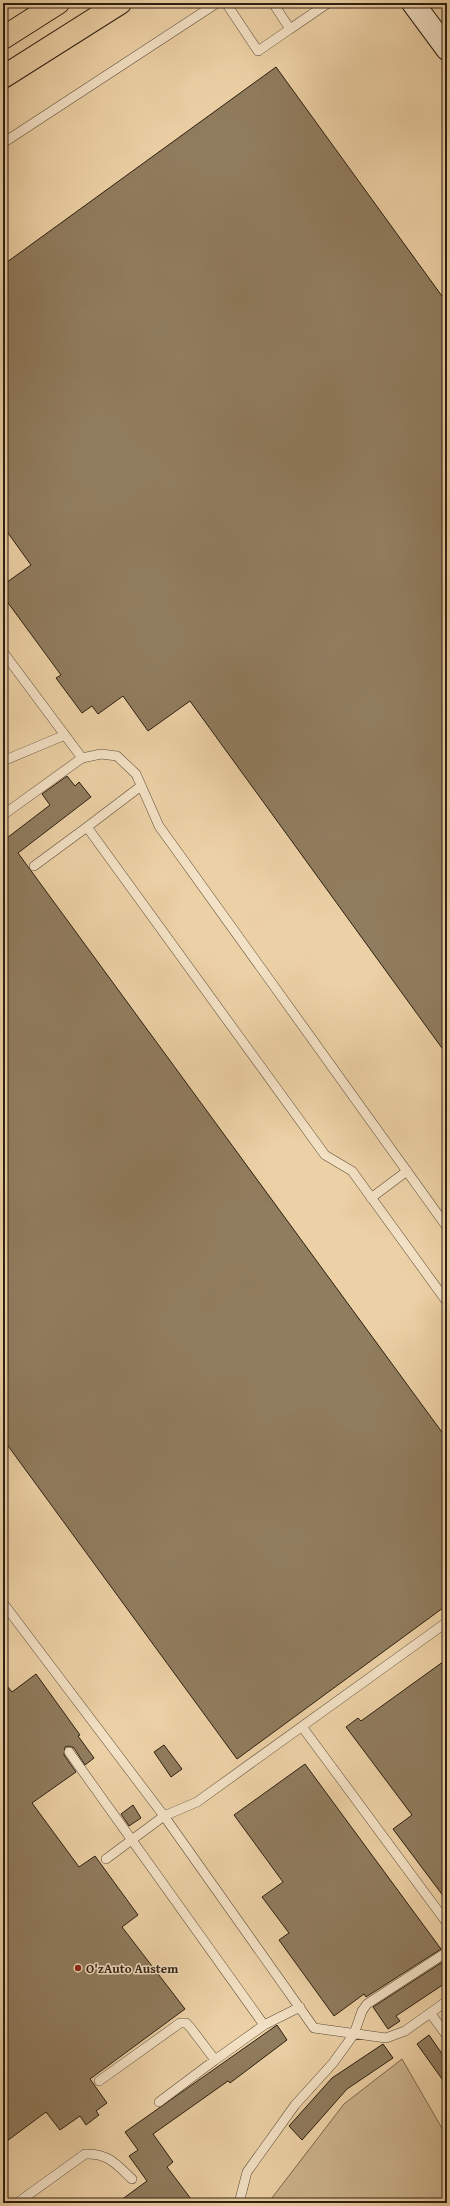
<svg xmlns="http://www.w3.org/2000/svg" width="450" height="2206" font-family="'Gentium Book Plus',serif">
<style>
.green{fill:#ccb38c;stroke:#7c694e}
.building{fill:#907c5e;stroke:#2c1f10}
.lines{fill:none;stroke-linecap:round;stroke-linejoin:round}
.service-casing{stroke:#5c4c36;stroke-width:10}
.secondary-casing{stroke:#2c1f10;stroke-width:24}
.primary-casing{stroke:#2c1f10;stroke-width:24}
.service{stroke:#f3e1c5;stroke-width:9}
.secondary{stroke:#f3e1c5;stroke-width:22}
.primary{stroke:#edd1a6;stroke-width:22}
.poi-dot{fill:#8f2418;stroke:#f3e1c5;stroke-width:1.5}
.labels{text-anchor:middle;dominant-baseline:central;stroke-width:3;stroke-linejoin:round;paint-order:stroke}
.poi-label{font-size:13px;font-weight:bold;fill:#2c1f10;stroke:#f3e1c5;text-anchor:start}
</style>
<rect width="100%" height="100%" fill="#edd1a6"/>
<filter id="stains"><feTurbulence type="fractalNoise" baseFrequency=".005" numOctaves="4"/><feColorMatrix values="0 0 0 0 .2 0 0 0 0 .09 0 0 0 0 .02 0 0 0 .5 -.17"/></filter>
<radialGradient id="worn" r=".72"><stop offset=".6" stop-color="#630" stop-opacity="0"/><stop offset="1" stop-color="#630" stop-opacity=".3"/></radialGradient>
<!-- green -->
<path class="green" d="M402,2059L447,2137V2203H268L344,2104Z"/>
<!-- building -->
<path class="building" d="M276,67L447,303V1055L190,701L148,731L123,696L98,714L92,706L82,713L56,678L61,675L3,596V585L31,565L3,526V265Z
M67,776L75,786L79,782L91,797L18,853L447,1439V1605L237,1759L3,1439V841L50,805L42,794Z
M447,1659V1901L393,1829L412,1815L346,1727L358,1718L361,1721Z
M36,1674L80,1735L78,1736L94,1758L85,1765L74,1748L69,1746L65,1747L64,1755L76,1772L32,1803L79,1867L95,1856L138,1915L122,1927L185,2009L90,2079L107,2103L96,2111L99,2115L86,2125L80,2116L60,2130L46,2112L3,2144V1681L12,1692Z
M164,1745L182,1769L171,1777L154,1752Z
M305,1764L441,1949L366,1997L364,1994L334,2016L279,1940L289,1933L262,1897L283,1882L234,1815Z
M133,1805L141,1818L129,1826L121,1814Z
M447,1959V1982L396,2016L400,2021L388,2029L373,2007Z
M277,2025L287,2040L230,2083L228,2081L153,2134L173,2162L167,2167L194,2203H117L147,2181L129,2156L138,2150L125,2132Z
M429,2035L447,2061V2086L417,2044Z
M383,2044L393,2058L347,2089L302,2140L289,2126L332,2078Z"/>
<g class="lines">
<!-- service casing -->
<g class="service-casing">
<path id="service" d="M226,3L258,51L290,29
M273,3L290,29L328,3
M3,143L217,3
M3,652L82,758
M3,761L65,735
M141,786L87,827L325,1155L352,1171L447,1302
M3,815L82,758L101,754L117,756L136,774L159,826L447,1227
M34,866L87,827
M371,1198L407,1171
M3,1603L164,1816L314,2028L386,2038L405,2031L447,2001
M303,1728L447,1923
M69,1752L264,2025
M106,1859L164,1816L197,1802L447,1622
M431,2014L447,2036
M99,2081L180,2023H186L190,2027L215,2060L264,2025L300,2007
M159,2102L215,2060
M17,2203L85,2154C108,2153 116,2164 132,2179
M239,2203L247,2172L295,2105L333,2063L354,2034L362,2011L367,2004L447,1952"/>
</g>
<!-- secondary casing -->
<g class="secondary-casing">
<path id="secondary" d="M413,3L447,49"/>
</g>
<!-- primary casing -->
<g class="primary-casing">
<path id="primary" d="M3,38L58,3
M3,77L120,3"/>
</g>
<!-- service -->
<use href="#service" class="service"/>
<!-- secondary -->
<use href="#secondary" class="secondary"/>
<!-- primary -->
<use href="#primary" class="primary"/>
</g>
<!-- markers -->
<circle class="poi-dot" cx="78" cy="1968" r="4"/>
<g class="labels">
<!-- poi labels -->
<g class="poi-label">
<text x="86" y="1968">O'zAuto Austem</text>
</g>
</g>
<!-- margin -->
<rect width="450" height="2206" fill="none" stroke="#edd1a6" stroke-width="16"/>
<rect x="4" y="4" width="442" height="2198" fill="none" stroke="#2c1f10" stroke-width="2"/>
<rect x="8" y="8" width="434" height="2190" fill="none" stroke="#2c1f10"/>
<rect width="100%" height="100%" filter="url(#stains)"/>
<rect width="100%" height="100%" fill="url(#worn)"/>
</svg>
